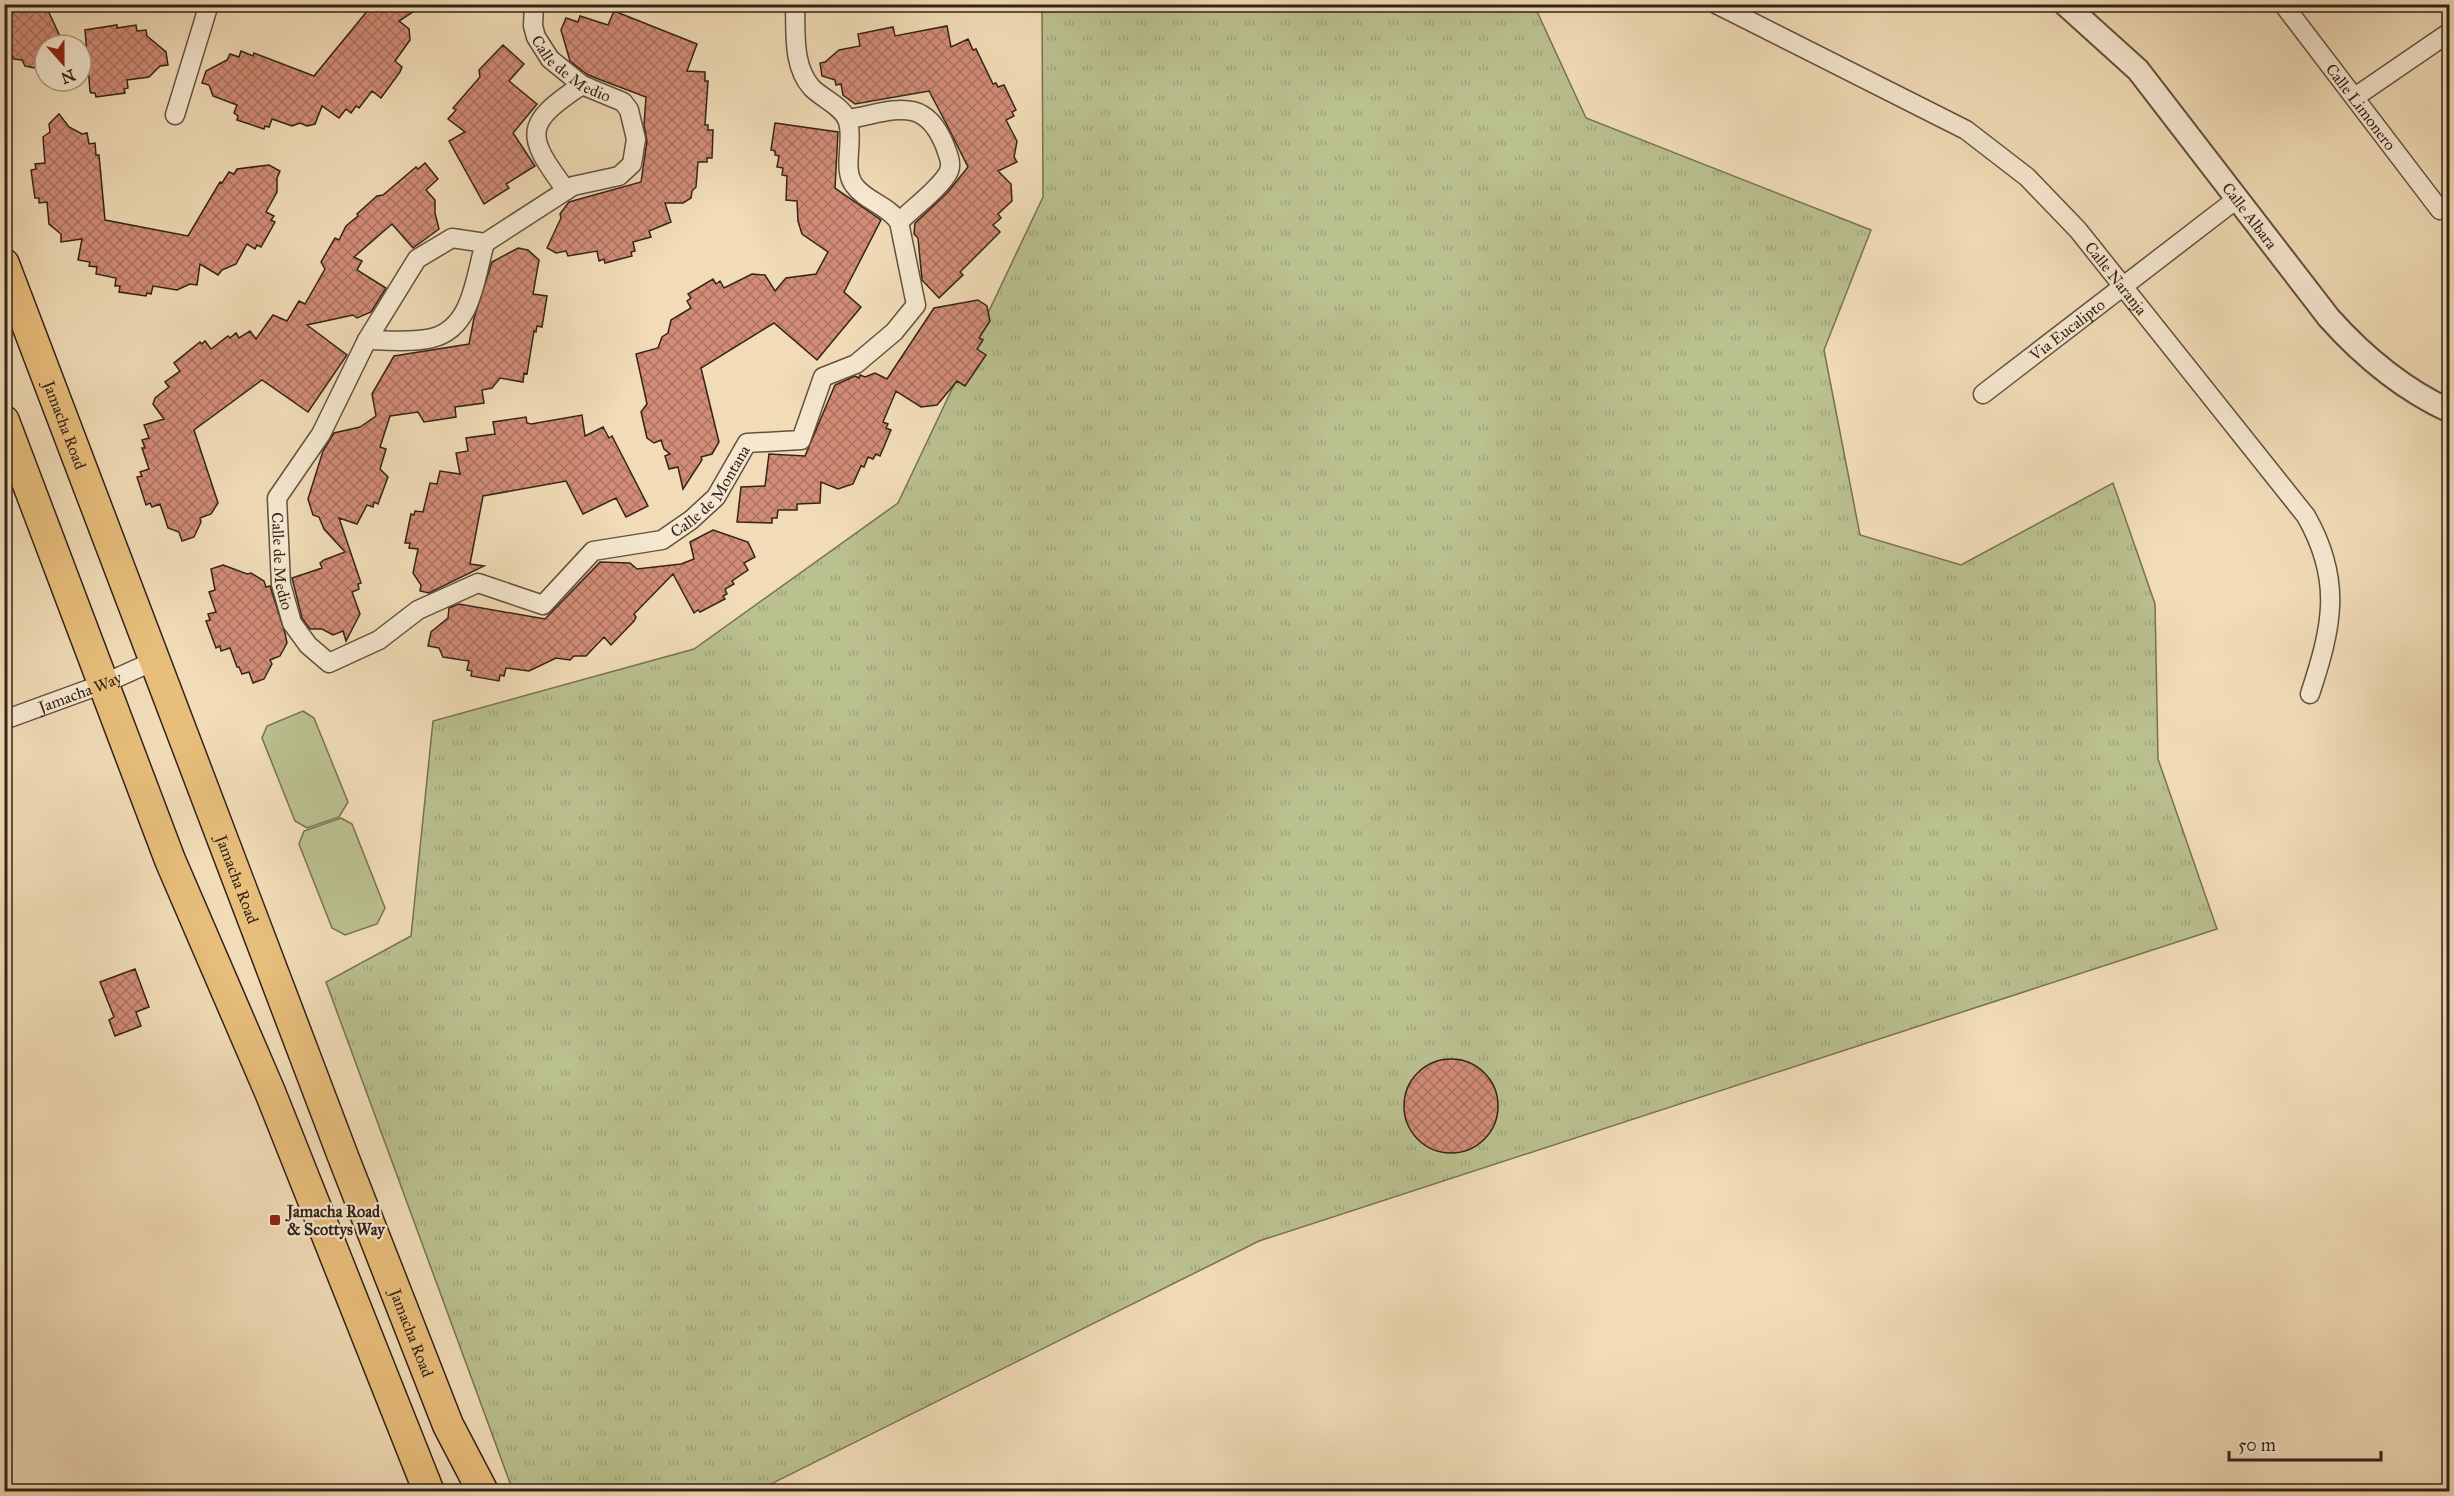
<svg xmlns="http://www.w3.org/2000/svg" width="2454" height="1496" font-family="'IM FELL Great Primer',serif">
<style>
.grass{fill:url(#grass-tufts);stroke:#767253;stroke-width:1.5}
.pitch{fill:#bac08e;stroke:#767253;stroke-width:1.5}
.building{fill:url(#building-cross-hatch);stroke:#332318;stroke-width:1.5}
.lines{fill:none;stroke-linecap:round;stroke-linejoin:round}
.minor-casing{stroke:#625140;stroke-width:21}
.tertiary-casing{stroke:#625140;stroke-width:26}
.primary-casing{stroke:#332318;stroke-width:33}
.minor{stroke:#f6e8d0;stroke-width:18}
.tertiary{stroke:#f6e8d0;stroke-width:22}
.primary{stroke:#e8be7c;stroke-width:30}
.poi-dot{fill:#8f2418;stroke:#f6e8d0;stroke-width:2}
.labels{text-anchor:middle;dominant-baseline:central;stroke-width:4.5;stroke-linejoin:round;paint-order:stroke}
.street-label{font-size:16px;fill:#332318;stroke:#f6e8d0}
.poi-label{font-size:16px;font-weight:bold;fill:#332318;stroke:#f6e8d0;text-anchor:start}
</style>
<defs>
<pattern id="grass-tufts" width="24" height="20" patternUnits="userSpaceOnUse" patternTransform="scale(1.5)"><rect width="24" height="20" fill="#bac08e"/><path d="M3 7l-1-3M5 7V3M7 7l1-3M15 17l-1-3M17 17v-4M19 17l1-3" fill="none" stroke="#a0a57a"/></pattern>
<pattern id="building-cross-hatch" width="8" height="8" patternUnits="userSpaceOnUse" patternTransform="scale(1.5)"><rect width="8" height="8" fill="#d28c77"/><path d="M0 0l8 8M0 8l8-8" fill="none" stroke="#ab7261"/></pattern>
</defs>
<rect width="100%" height="100%" fill="#f1dcb7"/>
<filter id="stains"><feTurbulence type="fractalNoise" baseFrequency=".00333" numOctaves="4"/><feColorMatrix values="0 0 0 0 .2 0 0 0 0 .09 0 0 0 0 .02 0 0 0 .5 -.17"/></filter>
<radialGradient id="worn" r=".72"><stop offset=".6" stop-color="#630" stop-opacity="0"/><stop offset="1" stop-color="#630" stop-opacity=".3"/></radialGradient>
<!-- grass -->
<path class="grass" d="M1042,4L1534,5L1586,118L1871,230L1824,350L1860,535L1961,565L2113,483L2155,604L2158,759L2217,929L1259,1241L755,1492L513,1491L326,982L411,936L433,721L694,649L898,503L1043,197Z"/>
<!-- pitch -->
<path class="pitch" d="M303,711L314,718L348,802L339,817L307,828L295,821L262,738L267,726Z
M341,818L352,824L385,908L377,924L345,935L332,928L299,844L304,831Z"/>
<!-- building -->
<path class="building" d="M30,4H45L64,45H45V70L25,66L22,60L14,59L11,54L8,55L4,47V17Z
M373,4H425L399,21L409,29L410,40L395,61L402,67L400,72L381,98L372,91L359,108L356,106L351,113L346,109L339,118L322,106L315,124L307,126L300,123L292,126L272,119L269,127L265,126L264,129L237,120L238,116L234,113L237,105L213,96L209,85L202,83L206,71L227,60L230,54L239,57L241,51L253,56L254,53L314,76Z
M614,11L697,44L687,71L705,72V81H708L705,125H708V130H713L712,158H707V162H698L696,187L692,191L691,198L683,203H665L671,222L649,231L651,237L633,242L635,251L631,252L632,256L605,263L604,259L599,261L597,251L568,256L566,251L556,253L547,248L561,218L560,214L569,202L641,182L647,141L644,125L646,97L588,75L570,61L561,30L566,18L578,22L580,16L608,25Z
M117,25V28L136,25L137,31L146,30L147,36L166,52L168,65L160,66L149,77L127,80L128,88L124,89L125,93L96,97L95,93H91L90,91L85,30Z
M947,26L951,47L968,39L973,50L976,49L993,84L996,83L998,87L1004,85L1016,110L1012,112L1014,116L1006,120L1017,141L1014,157L1017,162L998,171L1011,184L1012,201L998,214L1001,218L993,225L1000,232L960,272L963,275L939,298L922,280L918,238L914,234L915,223L947,193L968,167L947,125L929,91L855,104L843,95L841,84L836,85L835,80L822,76L820,63L825,62L839,50L860,46L858,34L893,27L895,36Z
M503,45L524,64L509,81L537,104L513,133L535,166L506,184L509,188L484,204L449,141L465,132L448,119L456,110L453,108L480,77L479,70Z
M59,114L69,127L82,134L87,133L89,144L95,143L96,155H99L105,220L188,236L220,182L222,183L229,172L234,174L237,169L269,165L280,171L277,178V192L266,212L274,216L271,220L275,222L261,247L257,245L255,249L247,244L236,264L222,270L218,275L200,264L197,285L190,284L177,290L153,286L151,294L147,293L146,296L119,292L120,286H115L116,278L96,274L97,267L89,266L90,262L78,260L82,239L61,242V234L49,224L47,202L39,203V198H35L31,170L36,169L35,164L45,163L43,137L50,132L49,124Z
M775,123L838,132L835,188L881,220L844,292L861,307L817,360L774,323L701,368L719,442L712,454L701,457L702,460L683,489L678,467L669,469L665,456L670,454L664,449L661,440L654,443L647,438L641,412L647,404L636,354L658,348L662,337L668,333L671,320L691,308L687,301L691,298L688,294L713,279L716,284L720,281L724,288L752,274L765,275L775,291L786,278L816,274L828,252L802,234L798,221L797,201L786,200L787,176L782,175L783,168L777,167L779,156L775,155V151L771,150Z
M425,163L438,179L426,190L435,200V213L439,229L413,248L392,224L354,257L362,261L357,270L386,288L371,312L357,318L353,315L307,325L347,355L308,412L262,380L194,430L218,503L211,514L200,518L201,522L194,537L182,541L179,532L168,528L160,504L152,507L150,503L146,505L137,477L142,476L140,472L149,469L142,448H145L142,440L149,438L144,425L164,419L153,404L155,398L169,387L165,382L180,371L174,363L200,342L202,344L205,341L211,349L228,336L230,338L236,333L239,338L250,331L256,339L273,315L287,321L299,301L305,304L325,269L321,262L335,238L339,240L346,226L358,216L357,214L377,196L383,195L416,167L418,169Z
M518,248L528,250L539,260L533,294L547,296L542,327L537,326L536,332L534,331L527,374L524,373L523,382L500,378L492,388L482,390L484,403L455,407L456,417L424,422L418,412L390,416L380,447L386,449L380,469L388,477L378,504L374,502L373,507L367,505L357,524L339,518L361,583L358,584L359,589L352,592L360,614L346,641L343,631L333,635L322,629H310L302,618L292,578L322,568L320,563L324,560L345,552L324,529L319,517L313,515L308,499L323,451L334,433L360,427L376,416L372,394L394,356L469,344L474,318L492,262Z
M978,300L987,306L990,321L979,338L983,340L977,349L986,355L965,386L957,381L937,405L921,407L896,391L883,422L888,424L886,428L891,430L880,456L876,454L873,459L868,457L864,467L861,466L853,484L838,489L821,482L820,503L797,504V510H778L777,518H772V523L737,522L741,487L765,486L769,454L805,456L835,385L855,376L859,378L860,375L865,377L875,373L887,379L934,308Z
M582,415L585,436L603,427L609,438L612,436L648,506L626,517L616,498L583,514L566,481L483,496L470,564L484,566L429,593L420,591L421,585L413,573L418,549L409,548L410,543H405L411,514L414,515L415,511L423,512L430,483L437,484L440,471L460,474L456,453L468,451L466,438L495,434L493,422L526,417L527,423L531,424Z
M713,530L748,542L755,557L744,563L748,570L732,581L734,584L725,589L727,594L723,596L725,599L700,612L698,610L694,613L673,574L634,614L636,617L634,621L611,645L604,637L586,656H574L570,660L556,658L529,671L506,668L504,676L500,675L499,681L471,676L472,671L467,670L469,661L443,657L439,648L428,646L431,632L448,618L449,608L459,604L545,619L600,562L630,563L637,569L681,564L694,559L690,542Z
M223,565L247,574L251,573L264,581L266,587L270,586L285,633L287,643L280,656L270,660L272,664L264,679L253,683L249,672L242,674L239,667H237L230,648L221,651L220,646L216,648L206,621L210,620L208,614L216,612L209,592L215,590L211,569Z
M135,969L149,1007L136,1012L141,1026L115,1036L109,1020L114,1017L100,982Z
M1404 1106a47 47 0 1 1 94 0a47 47 0 1 1-94 0Z"/>
<g class="lines">
<!-- minor casing -->
<g class="minor-casing">
<g id="minor">
<path id="s1" d="M534,4L533,26L536,37L550,59L582,85L623,102L629,110L636,139L632,164L619,176L573,186L485,243L452,238L417,259L367,340L321,434L277,498L281,584L292,623L308,645L329,663L379,640L418,610L478,583L543,605L593,551L662,540L691,520L716,497L747,443L801,440L823,377L856,364L894,332L916,305L899,222C888,205 865,201 854,185C842,169 854,141 848,122C844,107 823,99 812,88C792,66 796,32 795,4"/>
<path id="s2" d="M1716,4L1966,130L2027,177L2078,230L2306,516C2343,581 2332,627 2310,694"/>
<path id="s3" d="M2283,4L2440,210"/>
<path d="M2355,97L2450,32"/>
<path d="M175,115L209,4"/>
<path d="M848,119C892,112 924,93 945,146C948,155 953,164 948,173C940,188 912,209 899,222"/>
<path d="M566,190C525,135 523,124 582,85"/>
<path d="M367,340C387,340 412,343 432,338C473,328 475,276 485,243"/>
<path id="s4" d="M1983,394L2238,198"/>
<path id="s5" d="M4,720L103,684L154,661"/>
</g>
</g>
<!-- tertiary casing -->
<g class="tertiary-casing">
<g id="tertiary">
<path id="s6" d="M2065,4L2138,70L2329,318C2364,357 2402,389 2450,411"/>
</g>
</g>
<!-- primary casing -->
<g class="primary-casing">
<g id="primary">
<path id="s7" d="M4,264L344,1159L448,1425L483,1492"/>
<path d="M4,421L170,860L270,1092L429,1492"/>
</g>
</g>
<!-- minor -->
<use href="#minor" class="minor"/>
<!-- tertiary -->
<use href="#tertiary" class="tertiary"/>
<!-- primary -->
<use href="#primary" class="primary"/>
</g>
<!-- markers -->
<rect class="poi-dot" x="269" y="1214" width="12" height="12" rx="3"/>
<g class="labels">
<!-- street labels -->
<g class="street-label">
<text stroke="none"><textPath href="#s1" startOffset="82">Calle de Medio</textPath></text>
<text stroke="none"><textPath href="#s3" startOffset="129">Calle Limonero</textPath></text>
<text stroke="none"><textPath href="#s6" startOffset="282">Calle Albara</textPath></text>
<text stroke="none"><textPath href="#s2" startOffset="492">Calle Naranja</textPath></text>
<text stroke="none"><textPath href="#s4" startOffset="106">Via Eucalipto</textPath></text>
<text stroke="none"><textPath href="#s7" startOffset="172">Jamacha Road</textPath></text>
<text stroke="none"><textPath href="#s1" startOffset="1365">Calle de Montana</textPath></text>
<text stroke="none"><textPath href="#s1" startOffset="795">Calle de Medio</textPath></text>
<text stroke="none"><textPath href="#s5" startOffset="81">Jamacha Way</textPath></text>
<text stroke="none"><textPath href="#s7" startOffset="658">Jamacha Road</textPath></text>
<text stroke="none"><textPath href="#s7" startOffset="1144">Jamacha Road</textPath></text>
</g>
<!-- poi labels -->
<g class="poi-label">
<text x="287" y="1211">Jamacha Road<tspan x="287" dy="18">&amp; Scottys Way</tspan></text>
</g>
</g>
<!-- margin -->
<rect width="2454" height="1496" fill="none" stroke="#f1dcb7" stroke-width="24"/>
<rect x="6" y="6" width="2442" height="1484" fill="none" stroke="#332318" stroke-width="3"/>
<rect x="12" y="12" width="2430" height="1472" fill="none" stroke="#332318" stroke-width="1.5"/>
<!-- north arrow -->
<g transform="translate(63 63) rotate(159)"><circle r="28" fill="#f6e8d0" stroke="#a89986" stroke-width="1.5"/>
<path d="M0-4.5L10 22L0 15L-10 22Z" fill="#8f2418"/>
<text y="-9" font-size="16" font-weight="bold" text-anchor="middle" fill="#332318">N</text>
</g>
<!-- scale -->
<path d="M2229 1451v9h152v-9" fill="none" stroke="#332318" stroke-width="3"/>
<text x="2238" y="1451" font-size="18" fill="#332318" stroke="#f6e8d0" stroke-width="4.5" paint-order="stroke">50 m</text>
<rect width="100%" height="100%" filter="url(#stains)"/>
<rect width="100%" height="100%" fill="url(#worn)"/>
</svg>
